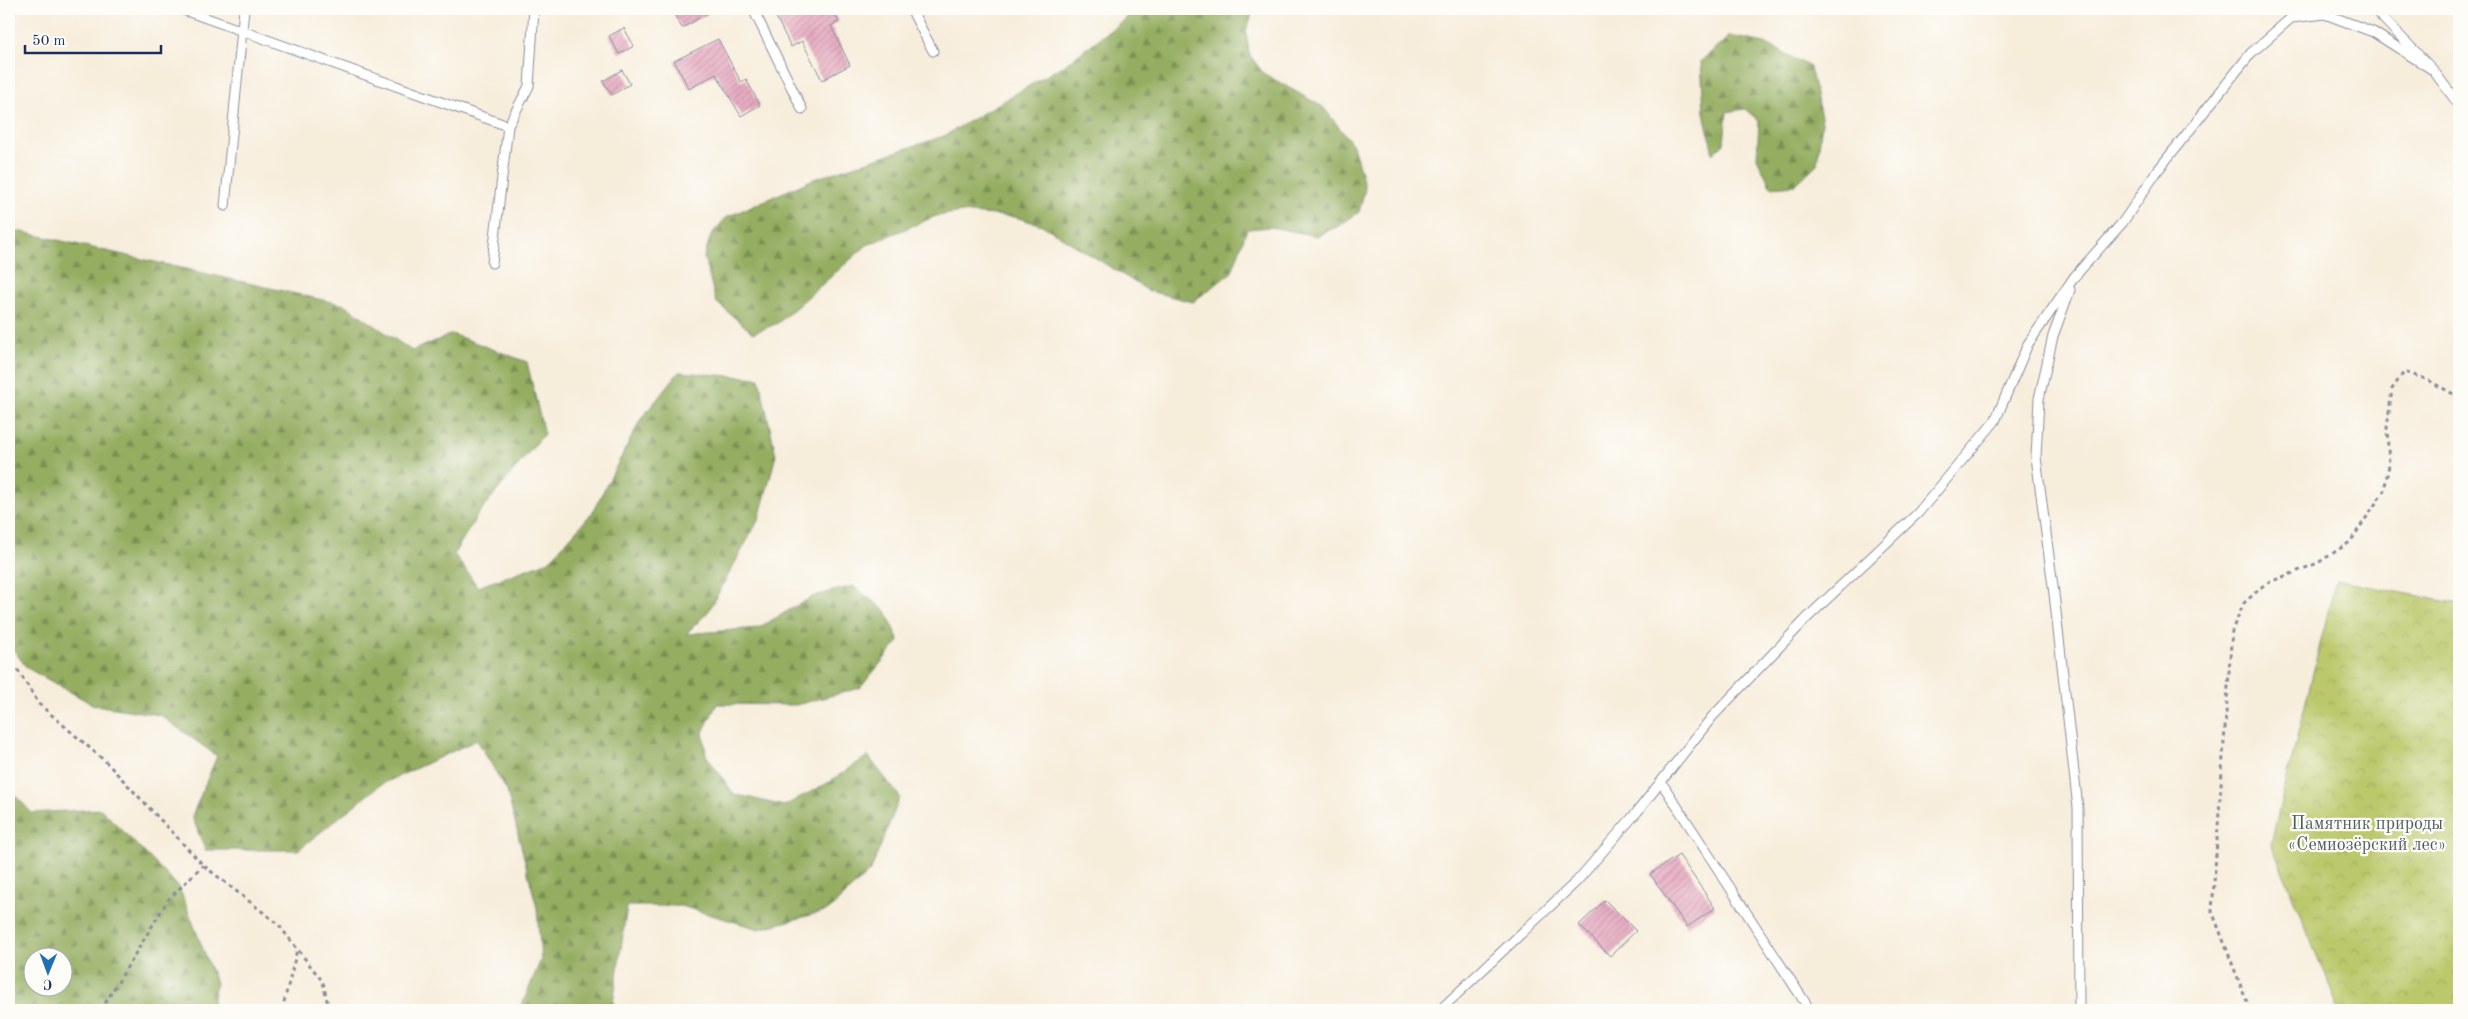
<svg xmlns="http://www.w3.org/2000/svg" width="2468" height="1019" font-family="'Old Standard TT',serif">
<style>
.forest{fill:url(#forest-firs);stroke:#586e5f;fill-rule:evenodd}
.park{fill:url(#park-crowns);stroke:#6b7c65}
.building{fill:url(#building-hatch)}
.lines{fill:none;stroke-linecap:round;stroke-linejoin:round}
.lane-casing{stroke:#898e9c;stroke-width:11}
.path{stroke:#898e9c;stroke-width:3;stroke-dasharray:4 4;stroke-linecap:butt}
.lane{stroke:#fff;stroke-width:9}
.labels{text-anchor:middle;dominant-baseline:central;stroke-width:4.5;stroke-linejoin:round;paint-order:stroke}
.park-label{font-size:18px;fill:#4b5d62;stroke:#fdfcf7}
</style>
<defs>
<pattern id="forest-firs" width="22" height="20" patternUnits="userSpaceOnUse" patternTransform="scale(1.25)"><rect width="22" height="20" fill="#94ad60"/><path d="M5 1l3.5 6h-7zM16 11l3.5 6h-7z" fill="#788d52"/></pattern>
<pattern id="park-crowns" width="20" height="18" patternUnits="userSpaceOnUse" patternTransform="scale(1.25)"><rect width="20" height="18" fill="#bbc96c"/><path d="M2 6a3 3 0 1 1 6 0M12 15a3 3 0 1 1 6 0" fill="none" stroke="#a0ad60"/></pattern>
<pattern id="building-hatch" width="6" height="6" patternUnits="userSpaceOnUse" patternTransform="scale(1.25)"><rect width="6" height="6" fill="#e5a3bb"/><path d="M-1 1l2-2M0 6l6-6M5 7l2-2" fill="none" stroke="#b9859b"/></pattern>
</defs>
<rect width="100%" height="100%" fill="#fdfcf7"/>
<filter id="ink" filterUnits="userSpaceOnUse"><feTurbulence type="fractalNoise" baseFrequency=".02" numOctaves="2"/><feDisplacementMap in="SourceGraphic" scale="10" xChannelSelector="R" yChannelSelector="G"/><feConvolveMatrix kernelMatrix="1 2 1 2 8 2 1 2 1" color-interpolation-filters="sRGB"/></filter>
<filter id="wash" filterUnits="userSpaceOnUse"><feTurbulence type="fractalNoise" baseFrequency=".0096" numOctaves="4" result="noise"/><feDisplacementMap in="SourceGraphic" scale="20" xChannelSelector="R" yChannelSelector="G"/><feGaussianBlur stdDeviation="1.12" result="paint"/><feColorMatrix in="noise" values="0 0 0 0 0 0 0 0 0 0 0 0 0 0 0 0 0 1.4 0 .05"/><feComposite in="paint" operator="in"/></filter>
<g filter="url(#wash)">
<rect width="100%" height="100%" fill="#f7eddb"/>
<!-- forest -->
<path class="forest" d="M1138,9H1254L1246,31L1249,54L1263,73L1323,107L1353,145L1365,188L1359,212L1339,226L1317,236L1271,227L1247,229L1232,272L1193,302L1149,291L1042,225L1015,217L961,212L936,216L867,245L778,323L753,333L716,302L704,257L711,235L727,217L814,179L944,136L1066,64Z
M1730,36L1765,43L1810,67L1822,122L1817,164L1795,185L1771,187L1757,158L1759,121L1745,109L1727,112L1724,143L1713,154L1704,112L1701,61Z
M9,229L345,305L412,351L452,334L527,362L544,434L478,514L454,554L478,587L549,561L592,513L641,419L679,372L759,378L776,455L759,519L708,612L686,634L758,628L814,596L853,586L886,611L899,641L860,688L796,705L717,704L703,732L706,755L734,794L784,806L826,784L868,756L900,797L871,870L829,910L759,929L681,906H627L613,1004L617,1010H520L541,959L537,908L507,791L477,740L380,785L298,850H205L192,816L217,756L160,715L94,705L27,668L9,644Z
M9,789L32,813L101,809L179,887L216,983L211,1010H9ZM62,956V986H32V956Z"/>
<!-- park -->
<path class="park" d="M2336,580L2459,604V1010H2339L2271,843Z"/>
<g id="blocks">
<!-- building -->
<path class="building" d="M671,9H715L682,28Z
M772,9H832L839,22L831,26L850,65L822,80L802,41L791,47Z
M624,28L634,46L619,54L609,36Z
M718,39L741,82L746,79L760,105L741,116L716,74L689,89L674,61Z
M622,70L630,84L612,95L603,81Z
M1679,855L1715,908L1687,927L1650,874Z
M1605,900L1636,931L1610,956L1579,925Z"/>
</g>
</g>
<g filter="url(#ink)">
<use href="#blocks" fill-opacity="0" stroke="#898e9c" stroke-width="1"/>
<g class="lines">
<!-- lane casing -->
<g class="lane-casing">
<path id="lane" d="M181,9L508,126L529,86L534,9
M753,9L802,109
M911,9L933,51
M2374,9L2433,70L2459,105
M9,19L11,9
M225,206L244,9
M492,263L508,126
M2070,290L2053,336L2039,399L2036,457L2054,594L2078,808L2079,1010
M1661,782L1810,1010
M1440,1010L1577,881L1637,812L1712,717L1810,615L1918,513L1995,421L2028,344L2075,276L2123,222L2158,170L2251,53L2291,18L2325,14L2373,32L2433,70"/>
</g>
<!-- path -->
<path class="path" d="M9,656L39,704L106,762L203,865L278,924L323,982L329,1010
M101,1010L168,900L203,865
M282,1010L297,950
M2250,1010L2212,911L2232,630L2244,603L2265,584L2318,563L2350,542L2384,491L2389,465L2387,428L2392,389L2404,372L2426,379L2459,397"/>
<!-- lane -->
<use href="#lane" class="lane"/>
</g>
</g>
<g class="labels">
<!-- park labels -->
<g class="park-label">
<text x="2367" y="824">Памятник природы<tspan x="2367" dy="21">«Семиозёрский лес»</tspan></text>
</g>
</g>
<!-- margin -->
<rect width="2468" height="1019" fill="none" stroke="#fdfcf7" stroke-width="30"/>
<!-- north arrow -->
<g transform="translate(48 972) rotate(181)"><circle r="24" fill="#fdfcf7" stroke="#a3aaba"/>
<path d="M0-4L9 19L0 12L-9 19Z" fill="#1f6fb2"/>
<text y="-8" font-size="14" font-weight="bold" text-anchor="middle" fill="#1b2f5e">С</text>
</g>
<!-- scale -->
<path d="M25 45v8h136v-8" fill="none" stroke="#1b2f5e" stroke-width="2.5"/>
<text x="32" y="45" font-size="15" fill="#1b2f5e" stroke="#fdfcf7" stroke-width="4" paint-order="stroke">50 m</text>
</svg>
